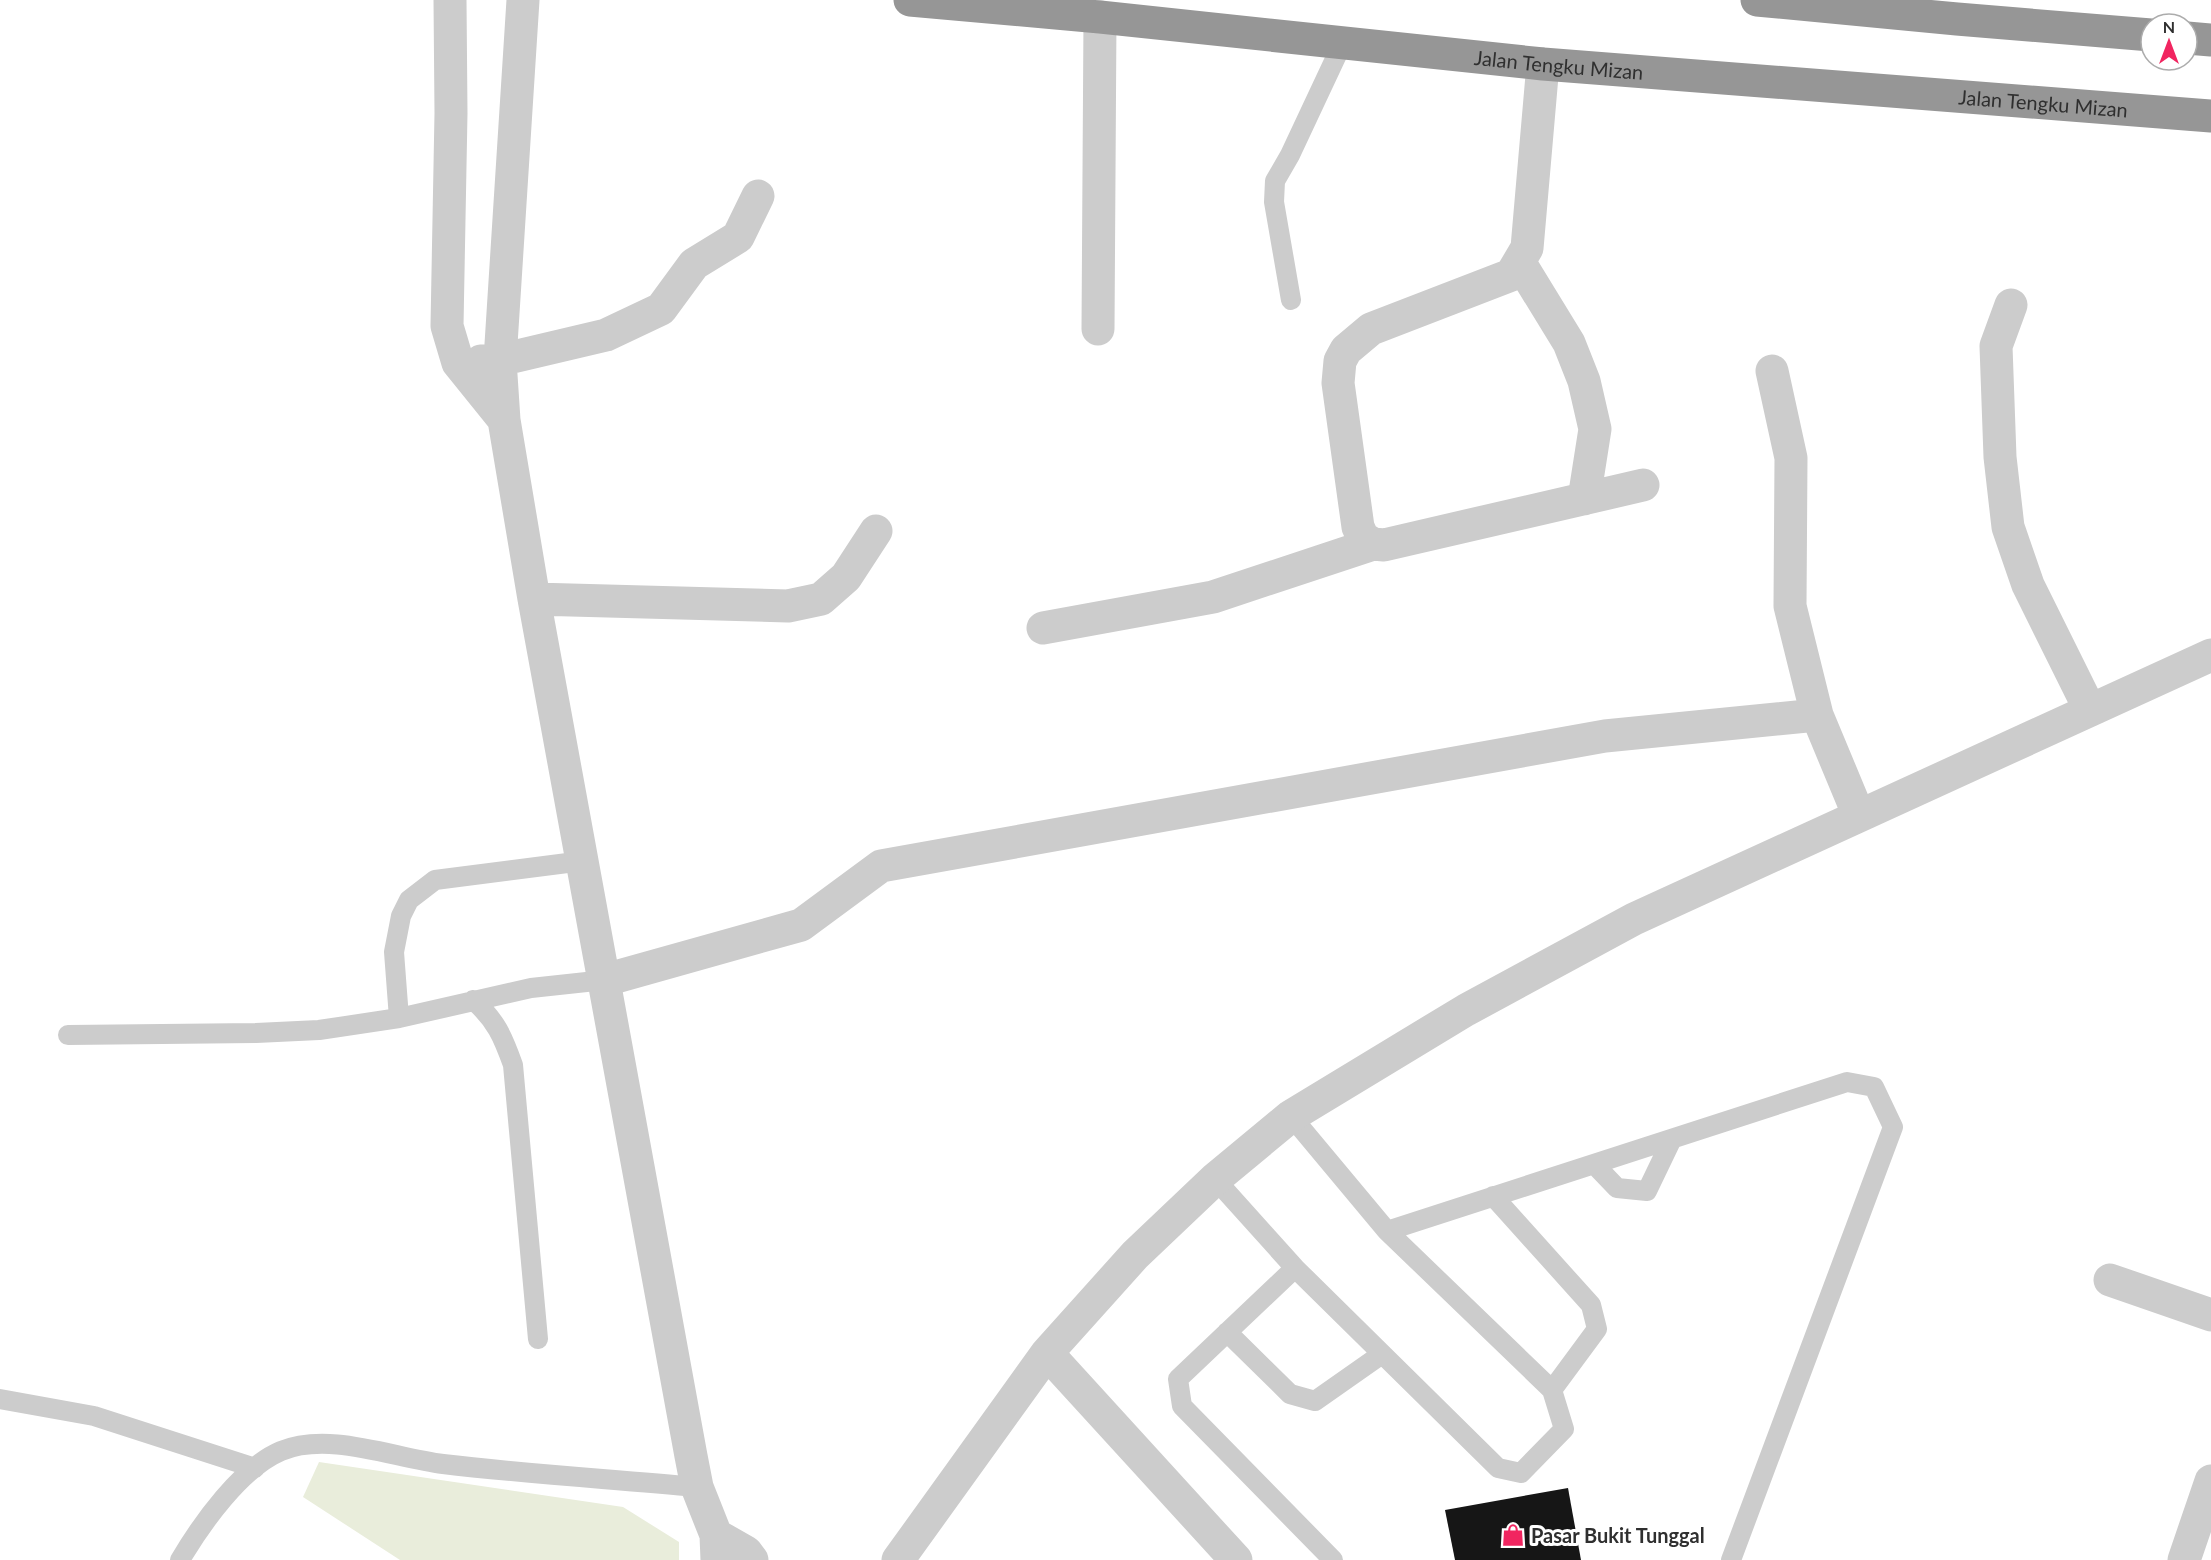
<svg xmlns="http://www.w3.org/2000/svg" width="2211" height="1560" font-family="Lato,sans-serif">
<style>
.green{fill:#e9eddb}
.building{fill:#161616}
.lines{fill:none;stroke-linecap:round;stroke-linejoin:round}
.lane{stroke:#ccc;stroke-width:20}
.street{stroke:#ccc;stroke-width:33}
.highway{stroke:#969696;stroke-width:33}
.labels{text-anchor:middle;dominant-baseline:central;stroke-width:6;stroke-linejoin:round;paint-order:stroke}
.street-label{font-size:20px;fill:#2f2f2f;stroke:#fff}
.poi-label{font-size:20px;font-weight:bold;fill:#2f2f2f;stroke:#fff;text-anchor:start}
</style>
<rect width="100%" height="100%" fill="#fff"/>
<!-- green -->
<path class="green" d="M319,1462L623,1507L679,1542V1560H400L303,1497Z"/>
<!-- building -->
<path class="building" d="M1568,1488L1581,1560H1455L1445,1510Z"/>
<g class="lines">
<!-- lane -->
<path class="lane" d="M1291,300L1274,202L1275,181L1290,155L1343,42
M583,861L435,880L409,900L401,916L394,952L399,1018L531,988L605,980
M473,1000C496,1020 503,1037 513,1065L538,1339
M68,1035L256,1033L319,1030L399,1018
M1291,1116L1387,1231L1847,1082L1874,1087L1893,1127L1731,1560
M1594,1164L1617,1188L1647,1191L1672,1139
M1215,1179L1295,1268L1178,1379L1182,1406L1333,1560
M1493,1196L1591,1305L1597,1329L1552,1390
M1295,1268L1498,1468L1521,1473L1564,1429L1552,1390L1387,1231
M1227,1332L1290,1394L1315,1401L1382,1354
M0,1399L94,1416L255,1468
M180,1560C202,1523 241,1468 281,1451C329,1431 394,1458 443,1464C527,1474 612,1479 697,1487"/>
<!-- street -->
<path class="street" d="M450,0L451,113L447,326L458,363L504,420
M523,0L500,360L504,420L534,599L691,1456L697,1487L716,1535L717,1560
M1543,64L1527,248L1511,275L1371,329L1346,350L1340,361L1338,383L1358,527L1363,538L1373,544L1384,545L1643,485
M1520,263L1569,343L1584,381L1595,429L1584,499
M2011,305L1996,346L2000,457L2008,527L2028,585L2090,710
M1098,329L1100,17
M481,361L500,360L606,335L661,309L694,264L738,237L758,196
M1772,371L1791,458L1790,606L1817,715
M534,599L788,606L821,599L846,577L876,531
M1043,628L1213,597L1373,544
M605,980L801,925L881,866L1605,736L1817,715L1859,816
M2110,1280L2211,1315
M1047,1353L1236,1560
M716,1535L746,1552L752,1560
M898,1560L1047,1353L1135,1255L1215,1179L1291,1116L1466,1010L1634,919L2211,655
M2184,1560L2211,1481"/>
<!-- highway -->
<g class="highway">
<path id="s1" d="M910,0L1100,17L1543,64L2211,116"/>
<path d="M1757,0L1957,19L2151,35"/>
<path d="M2187,38L2211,40"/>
</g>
</g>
<!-- icons -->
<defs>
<g id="shop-bare" transform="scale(1.8)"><path d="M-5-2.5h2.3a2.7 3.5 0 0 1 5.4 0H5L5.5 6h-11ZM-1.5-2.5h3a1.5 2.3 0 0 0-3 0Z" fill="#f12560" stroke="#fff" stroke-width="2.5" paint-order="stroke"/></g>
</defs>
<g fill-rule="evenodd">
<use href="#shop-bare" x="1513" y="1535"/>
</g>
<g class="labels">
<!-- street labels -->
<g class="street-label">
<text stroke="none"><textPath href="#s1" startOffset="652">Jalan Tengku Mizan</textPath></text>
<text stroke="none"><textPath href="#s1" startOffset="1138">Jalan Tengku Mizan</textPath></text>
</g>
<!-- poi labels -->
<g class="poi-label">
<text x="1531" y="1535">Pasar Bukit Tunggal</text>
</g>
</g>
<!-- north arrow -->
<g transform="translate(2169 42)"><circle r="28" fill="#ffffff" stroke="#acacac" stroke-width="1.5"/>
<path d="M0-4.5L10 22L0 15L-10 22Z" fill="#f12560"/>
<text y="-9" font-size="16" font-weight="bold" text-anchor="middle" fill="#2f2f2f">N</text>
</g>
</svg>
